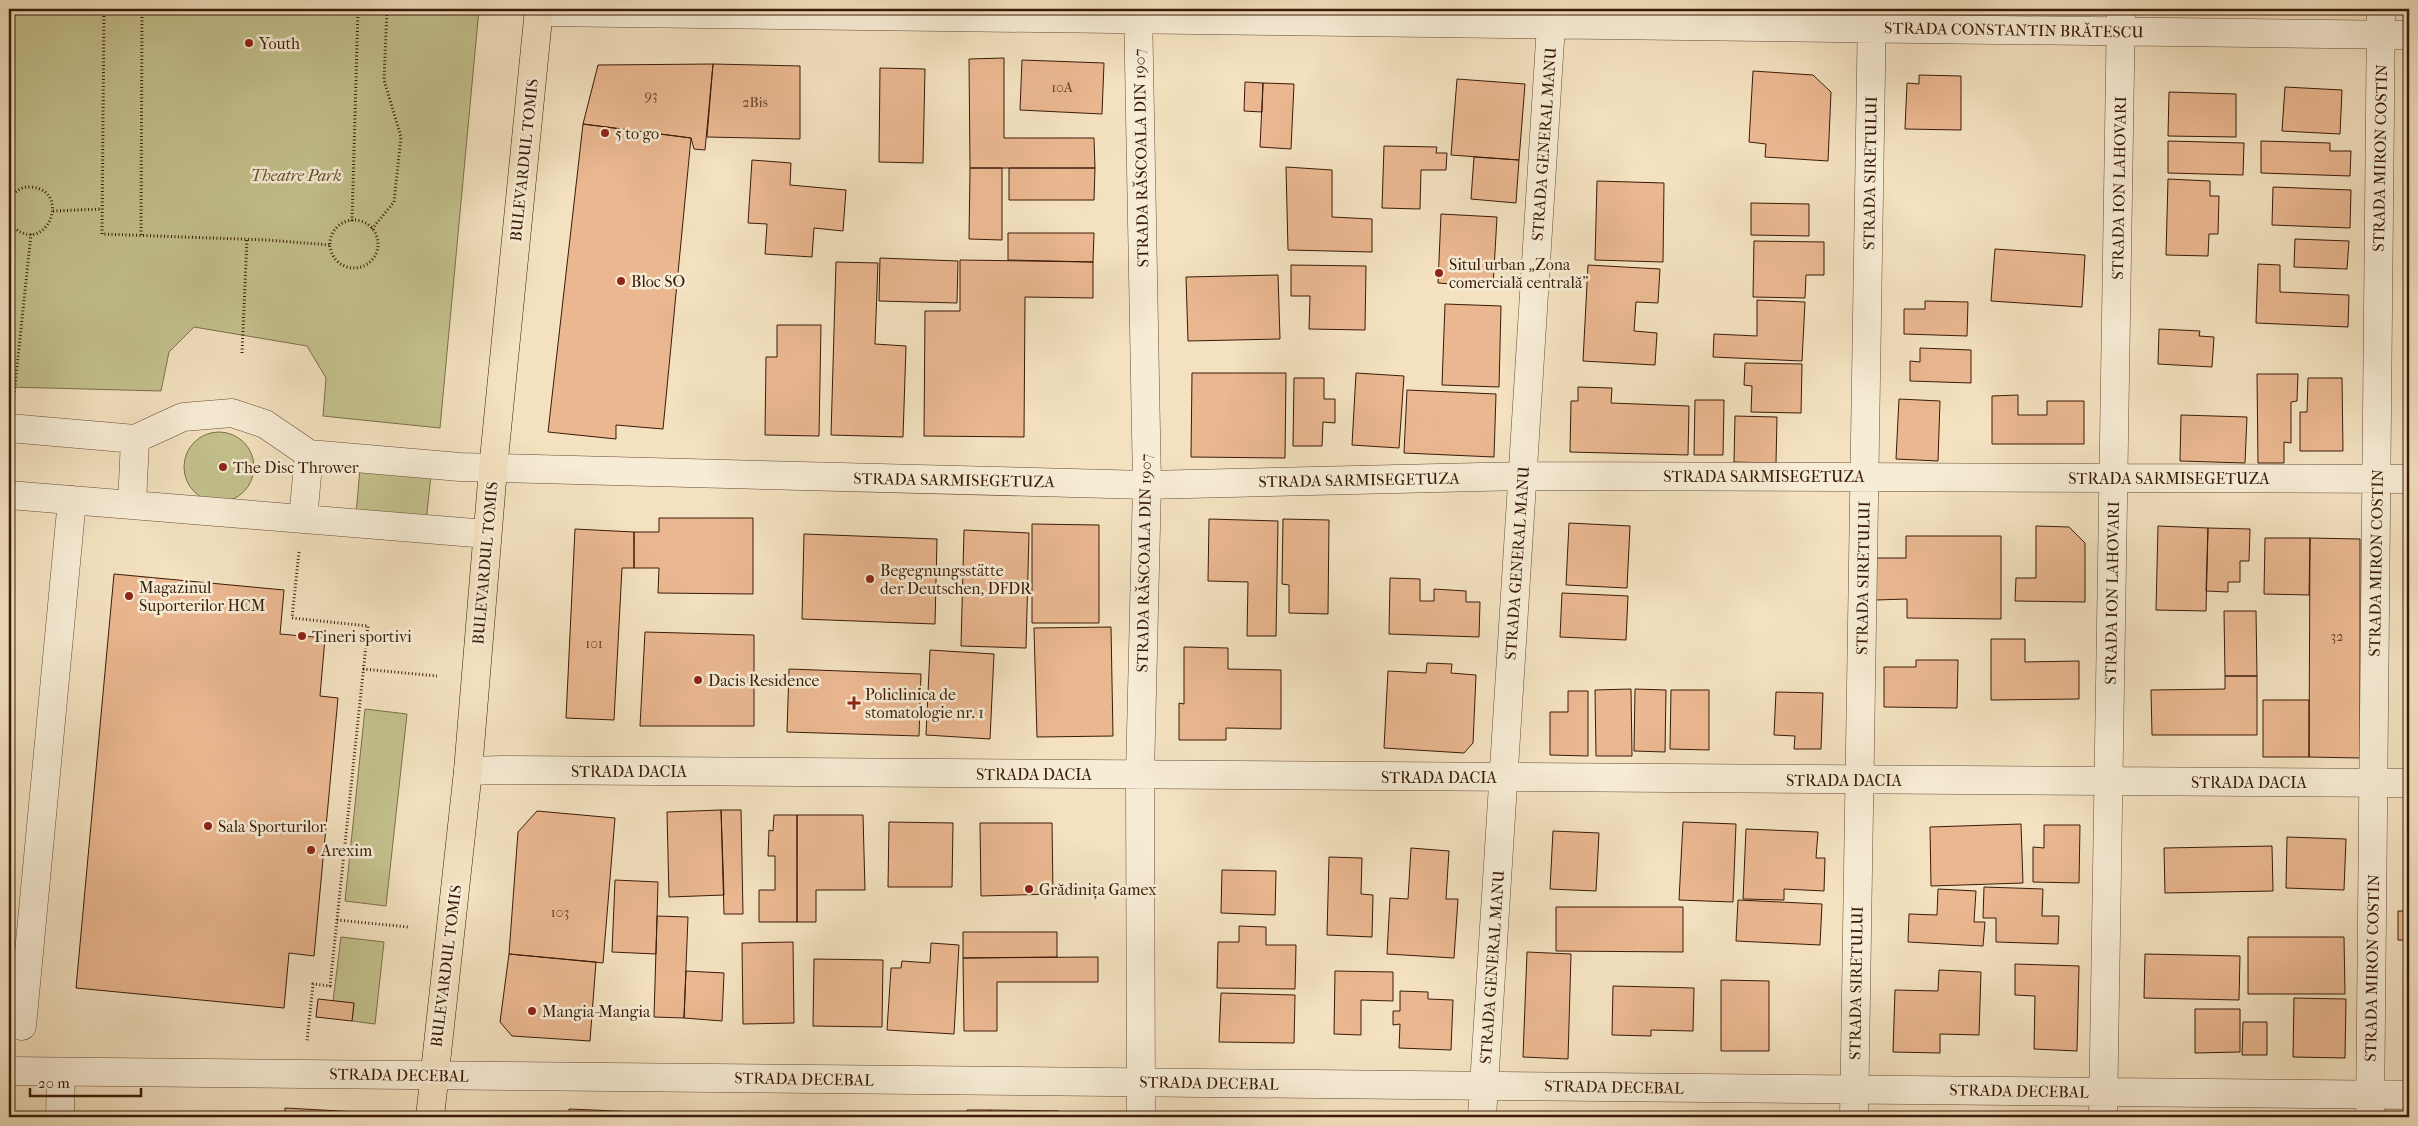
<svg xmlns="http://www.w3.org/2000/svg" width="2418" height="1126" font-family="'IM FELL French Canon',serif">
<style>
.green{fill:#c3c18d;stroke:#7e6e4a}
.building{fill:#eab790;stroke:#3a1b08}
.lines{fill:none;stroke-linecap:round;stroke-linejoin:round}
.minor-casing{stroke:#684c36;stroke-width:29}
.major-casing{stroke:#3a1b08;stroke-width:29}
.path{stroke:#3a1b08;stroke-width:3;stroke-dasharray:1 2.5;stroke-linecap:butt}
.minor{stroke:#f7ecd5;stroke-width:28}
.major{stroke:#f3e1bf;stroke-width:28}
.poi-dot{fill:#8f2418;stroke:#f7ecd5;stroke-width:2}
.labels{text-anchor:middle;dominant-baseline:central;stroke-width:5;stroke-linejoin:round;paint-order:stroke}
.number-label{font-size:14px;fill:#66422a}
.street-label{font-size:16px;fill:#3a1b08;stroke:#f7ecd5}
.poi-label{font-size:16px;fill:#3a1b08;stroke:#f7ecd5;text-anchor:start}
.park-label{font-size:16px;font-style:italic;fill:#634d30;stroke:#f7ecd5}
</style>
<rect width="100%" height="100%" fill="#f3e1bf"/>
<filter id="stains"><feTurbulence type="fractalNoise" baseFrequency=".004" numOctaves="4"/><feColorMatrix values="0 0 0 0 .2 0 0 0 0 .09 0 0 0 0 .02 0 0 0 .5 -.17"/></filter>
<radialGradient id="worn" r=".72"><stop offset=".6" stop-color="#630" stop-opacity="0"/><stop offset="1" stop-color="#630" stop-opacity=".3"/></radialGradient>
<!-- green -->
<path class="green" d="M9,9H479L440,428L323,416L326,378L307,346L194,327L169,352L161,391L9,387Z
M184 467a35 35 0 1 1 70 0a35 35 0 1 1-70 0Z
M360,468L431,475L426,522L356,515Z
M365,709L407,714L386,906L345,901Z
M341,937L384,942L375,1024L352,1021L354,1004L333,1001Z"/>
<!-- building -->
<path class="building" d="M1766,9H1834V11L1766,10Z
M2194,9H2241L2240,14L2194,13Z
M1004,58V138H1094L1095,168H970L969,59Z
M1022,60L1104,63L1102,114L1020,110Z
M713,64L800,66V139L707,137Z
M713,64L705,150L694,149L691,138L583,124L598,65Z
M880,68L925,69L923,163L879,162Z
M1753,71L1813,75L1831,92L1828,161L1765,157L1766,144L1749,142Z
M1919,75L1961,76V130L1905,129L1907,83L1919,84Z
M1457,79L1525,84L1519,160L1451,155Z
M1245,82L1263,83L1262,112L1244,111Z
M1263,83L1294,84L1291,149L1260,147Z
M2285,87L2342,90L2340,134L2282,131Z
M2169,92L2236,94V137L2168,136Z
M583,124L691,138L663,429L616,425V439L548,432Z
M2168,141L2244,143L2243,175L2168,173Z
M2261,141L2330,143V151H2351L2350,176L2261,173Z
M1384,146L1437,147L1436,153H1447L1446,170H1421L1420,209L1382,208Z
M1474,157L1519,160L1516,203L1471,199Z
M752,160L791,163L790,185L846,190L843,231L814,228L812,257L765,254L767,224L748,223Z
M1286,167L1332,170V217L1372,219V252L1288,250Z
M970,168H1002V240L969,239Z
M1009,168H1095L1094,200H1009Z
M2168,179L2210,181V196H2219L2218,234H2209L2208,256L2166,255Z
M1597,181L1664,183L1663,262L1595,260Z
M2273,187L2351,190L2350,228L2272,225Z
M1751,203L1809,204V236L1751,235Z
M1441,214L1497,217L1493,287L1438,283Z
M1008,233H1094L1093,262L1008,260Z
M2295,239L2349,241L2347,269L2294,267Z
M1754,241L1824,242V275H1806L1805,298L1753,297Z
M1995,249L2085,255L2082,307L1991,301Z
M880,258L958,261L957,303L879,301Z
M960,260L1093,262V298L1025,297L1024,437L924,436L925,311H960Z
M836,262L878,263L875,344L906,346L903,437L831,435Z
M2258,264L2280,265V292L2349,295L2348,327L2256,323Z
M1291,265L1366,266L1365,330L1309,329L1310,296H1291Z
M1588,265L1660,269L1658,303L1636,302L1634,331L1657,333L1655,365L1583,361Z
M1278,275L1280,339L1188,341L1186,277Z
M1757,300L1805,302L1802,361L1713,357L1714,334L1757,336Z
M1925,301L1968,302L1967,336L1904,334V309H1925Z
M1445,304L1501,306L1499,387L1442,385Z
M777,325H821L819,436L765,435L766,357H777Z
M2159,329L2200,331L2199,336L2214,337L2212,367L2158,364Z
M1920,348L1971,350V383L1910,381V361L1920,362Z
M1745,363L1802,364L1801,413L1751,412L1752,386L1744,385Z
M1192,373H1286L1285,458L1191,457Z
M1356,373L1404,376L1399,448L1352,445Z
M2257,374H2298L2297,401L2291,402V443L2284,442V463H2258Z
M1294,378H1324V399H1335V423L1323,422L1322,446H1293Z
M2308,378H2342L2343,451H2300V412H2307Z
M1578,387L1612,388L1611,403L1689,406L1688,455L1570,452L1571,401H1578Z
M1407,390L1496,394L1494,457L1404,453Z
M2018,395V415H2047V401H2084V444H1992V396Z
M1899,399L1940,401L1938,461L1896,459Z
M1695,400H1724L1723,455H1694Z
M2181,415L2247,417L2245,463L2180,461Z
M1735,416L1777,417L1776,463L1734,462Z
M659,518H753V594L658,593L659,568H634V532H659Z
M1209,519L1278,521L1276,636H1247L1248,582L1208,581Z
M1283,519L1329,520L1328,614L1289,613V585L1282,584Z
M1569,523L1630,526L1627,588L1566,585Z
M1032,524L1099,525V623H1032Z
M2036,526L2069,527L2085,543V602L2015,601L2016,578H2036Z
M2158,526L2208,528L2206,611L2156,610Z
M2208,528L2250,529L2249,561H2240V582H2228V592L2206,591Z
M575,529L634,532V568H622L614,720L566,718Z
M964,530L1029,533L1026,648L961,646Z
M804,534L937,539L935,624L802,619Z
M1906,536H2001V619L1907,618V599L1876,600V558H1906Z
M2265,538H2310L2309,595L2264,594Z
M2310,538L2360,539V758L2309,757Z
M114,574L284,590L280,634L325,638L320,696L338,698L314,956L289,953L284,1008L76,988Z
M1390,578L1420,579V601H1434V589L1466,591V602H1480L1479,637L1389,634Z
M1562,593L1628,596L1626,640L1560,637Z
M2224,611H2256L2257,676H2225Z
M1111,627L1113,736L1037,737L1034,628Z
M645,632L754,635V726H640Z
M1991,639H2025V662L2079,661V699L1991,700Z
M1184,647L1228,648V669L1281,670V729L1226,728V740H1179V703L1184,704Z
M930,650L994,654L990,739L926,735Z
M1916,660H1958L1957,708L1884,707V667H1916Z
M1427,663L1452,664L1451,673L1476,675L1473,743L1464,753L1384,748L1388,671L1426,673Z
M789,669L921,674L919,736L787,732Z
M2225,676H2257V735H2152L2151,690L2225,689Z
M1631,689L1632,756H1596L1595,690Z
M1635,689L1666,690L1665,752L1634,751Z
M1671,690H1709V750L1670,749Z
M1568,691H1588V756L1550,755V712H1568Z
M1776,692L1823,693L1821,749H1794L1795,736L1774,735Z
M2263,700H2309V757H2263Z
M721,810L724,895L669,897L667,812Z
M721,810H741L743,914H724Z
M537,811L615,818L603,963L509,954L518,832Z
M774,815H797V922H759V890H775V856H768L769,830L773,831Z
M797,815H863L865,890H816V922H797Z
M889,822L953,823L952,887H888Z
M1683,822L1736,824L1733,902L1679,900Z
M2407,822H2409V890H2406Z
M980,823H1052L1053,894L981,896Z
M2021,824L2023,883L1931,886L1930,827Z
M2044,825H2080L2079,883L2033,882V847L2044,848Z
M1746,829L1818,832L1816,858H1825L1824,891L1784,889V900L1743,899Z
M1553,831L1599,833L1596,891L1550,889Z
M2287,837L2346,839L2344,890L2286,888Z
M2272,846L2273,891L2165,893L2164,848Z
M1411,848L1449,851L1446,899H1458L1454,958L1387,954L1390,898L1408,899Z
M1329,857L1362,858L1361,894L1373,895L1372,937L1327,935Z
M1222,870L1276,871L1275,915L1221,913Z
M615,880L658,882L656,954L612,952Z
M1984,887L2043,889L2042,916H2059L2058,944L1996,942V918H1983Z
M1938,889L1976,891L1974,922H1985L1983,946L1908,942L1909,914L1937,915Z
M1738,900L1822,904L1820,945L1736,941Z
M1556,907H1683V952L1556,951Z
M2398,911H2409V940H2398Z
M657,916L688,917L684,1018L654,1017Z
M1239,926L1266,927V945H1296L1295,989L1217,988L1218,942H1239Z
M963,932H1057V957L963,958Z
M2248,937H2344L2345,994H2248Z
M793,942L794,1023L743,1024L742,943Z
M931,943L959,945L954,1034L887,1030L891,968H901L902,961L930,963Z
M1527,952L1571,954L1568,1059L1523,1057Z
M509,954L596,962L590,1041L512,1036L500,1022Z
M2145,954L2240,956L2239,1000L2144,998Z
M2405,955H2409V1001H2406Z
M1098,957V982H997V1031H964L963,958Z
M814,959L883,960L882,1027L813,1026Z
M2015,964L2079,966L2077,1051L2034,1049L2035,996L2015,995Z
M1939,970L1981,972L1979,1035L1940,1034V1053L1893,1052L1895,990L1938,991Z
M686,971L724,973L722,1021L684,1018Z
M1335,971L1393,972V1001L1361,1000V1035L1334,1034Z
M1721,980L1769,981V1051H1721Z
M1613,986L1694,988L1693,1031L1651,1030V1036L1612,1035Z
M1400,991L1428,992V999L1453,1000L1451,1050L1399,1048L1400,1024L1393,1025V1011H1400Z
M1221,993L1295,995L1294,1043L1219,1042Z
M2294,998L2346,999L2345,1058L2293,1057Z
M318,999L354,1003L352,1021L316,1017Z
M2406,1001H2409V1065H2407Z
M2195,1009H2240V1052L2195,1053Z
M2243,1022H2267V1055H2242Z
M285,1108L358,1112L362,1117H285Z
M569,1109L638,1112V1117H569Z
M967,1110H990L989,1117H966Z
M990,1110L1059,1111V1117H989Z"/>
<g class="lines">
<!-- minor casing -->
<g class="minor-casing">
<path id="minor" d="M1138,9L1147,485L1140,775L1141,1117
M539,12L2409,35
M9,428L135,439L183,417L232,413L265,424L309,454L460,467L1147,485L1523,476L2409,479
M9,495L487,534
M132,505L135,439
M303,519L309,454
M468,771L502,770L2409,783
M22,1026L72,500
M9,1071L2409,1095
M60,1117L61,1072
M1482,1117L1552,9
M1854,1117L1872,9
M2103,1117L2121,9
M2370,1117L2381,9"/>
</g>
<!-- major casing -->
<g class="major-casing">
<path id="major" d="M430,1117L468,771L493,469L539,9"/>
</g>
<!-- path -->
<path class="path" d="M104,9L102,234L267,240L330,245
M9,200C14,192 21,186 31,187C75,191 43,263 9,222
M53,211L102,209
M330 244a24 24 0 1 1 48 0a24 24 0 1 1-48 0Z
M352,221L358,9
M372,229L394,202L401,137L384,80L387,9
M141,235L142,9
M242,353L247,239
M14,395L31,234
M299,552L292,618L368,626L330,986L313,984L307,1041
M363,669L437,676
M337,920L408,927"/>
<!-- minor -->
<use href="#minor" class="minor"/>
<!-- major -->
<use href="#major" class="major"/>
</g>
<!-- markers -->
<g class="poi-dot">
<circle cx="249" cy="43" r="5"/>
<circle cx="605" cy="133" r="5"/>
<circle cx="1439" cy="273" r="5"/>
<circle cx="621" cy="281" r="5"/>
<circle cx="223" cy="467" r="5"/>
<circle cx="870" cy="579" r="5"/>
<circle cx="129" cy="596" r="5"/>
<circle cx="302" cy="636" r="5"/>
<circle cx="698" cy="680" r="5"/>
<path d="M851.5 695.5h5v5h5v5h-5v5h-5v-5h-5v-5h5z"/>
<circle cx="208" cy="826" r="5"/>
<circle cx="311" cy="850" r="5"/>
<circle cx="1029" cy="889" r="5"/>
<circle cx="532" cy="1011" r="5"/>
</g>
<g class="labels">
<!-- number labels -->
<g class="number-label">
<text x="1062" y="87">10A</text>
<text x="651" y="95">93</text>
<text x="755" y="102">2Bis</text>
<text x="2337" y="636">32</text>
<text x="594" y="643">101</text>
<text x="560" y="912">103</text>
</g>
<!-- street labels -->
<g class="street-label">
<text transform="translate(2014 30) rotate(1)">STRADA CONSTANTIN BRĂTESCU</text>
<text transform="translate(1544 144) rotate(-86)">STRADA GENERAL MANU</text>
<text transform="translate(1141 158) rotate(-91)">STRADA RĂSCOALA DIN 1907</text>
<text transform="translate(2380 158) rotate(-89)">STRADA MIRON COSTIN</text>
<text transform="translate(524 160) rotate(-84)">BULEVARDUL TOMIS</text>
<text transform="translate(1870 173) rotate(-89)">STRADA SIRETULUI</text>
<text transform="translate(2119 188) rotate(-89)">STRADA ION LAHOVARI</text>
<text x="1764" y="476">STRADA SARMISEGETUZA</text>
<text x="2169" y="478">STRADA SARMISEGETUZA</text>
<text transform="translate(954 480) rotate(1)">STRADA SARMISEGETUZA</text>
<text transform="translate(1359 480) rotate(-1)">STRADA SARMISEGETUZA</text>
<text transform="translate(485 563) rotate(-85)">BULEVARDUL TOMIS</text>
<text transform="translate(1144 563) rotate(-89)">STRADA RĂSCOALA DIN 1907</text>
<text transform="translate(1517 563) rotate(-86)">STRADA GENERAL MANU</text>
<text transform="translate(2376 563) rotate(-89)">STRADA MIRON COSTIN</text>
<text transform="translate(1863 578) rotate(-89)">STRADA SIRETULUI</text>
<text transform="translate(2112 593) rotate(-89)">STRADA ION LAHOVARI</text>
<text x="629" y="771">STRADA DACIA</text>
<text x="1034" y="774">STRADA DACIA</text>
<text x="1439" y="777">STRADA DACIA</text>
<text x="1844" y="780">STRADA DACIA</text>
<text x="2249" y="782">STRADA DACIA</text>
<text transform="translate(446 966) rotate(-83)">BULEVARDUL TOMIS</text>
<text transform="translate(1492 967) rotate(-86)">STRADA GENERAL MANU</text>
<text transform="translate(2372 968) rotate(-89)">STRADA MIRON COSTIN</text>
<text transform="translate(1856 983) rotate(-89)">STRADA SIRETULUI</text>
<text transform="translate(399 1075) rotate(1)">STRADA DECEBAL</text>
<text transform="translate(804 1079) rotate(1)">STRADA DECEBAL</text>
<text transform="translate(1209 1083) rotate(1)">STRADA DECEBAL</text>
<text transform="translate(1614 1087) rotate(1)">STRADA DECEBAL</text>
<text transform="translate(2019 1091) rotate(1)">STRADA DECEBAL</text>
</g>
<!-- poi labels -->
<g class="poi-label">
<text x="259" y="43">Youth</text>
<text x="615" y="133">5 to go</text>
<text x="1449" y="264">Situl urban „Zona<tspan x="1449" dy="18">comercială centrală”</tspan></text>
<text x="631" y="281">Bloc SO</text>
<text x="233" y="467">The Disc Thrower</text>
<text x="880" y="570">Begegnungsstätte<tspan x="880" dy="18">der Deutschen, DFDR</tspan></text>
<text x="139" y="587">Magazinul<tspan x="139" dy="18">Suporterilor HCM</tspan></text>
<text x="312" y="636">Tineri sportivi</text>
<text x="708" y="680">Dacis Residence</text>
<text x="865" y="694">Policlinica de<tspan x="865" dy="18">stomatologie nr. 1</tspan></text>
<text x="218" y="826">Sala Sporturilor</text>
<text x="321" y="850">Arexim</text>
<text x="1039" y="889">Grădinița Gamex</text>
<text x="542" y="1011">Mangia-Mangia</text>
</g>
<!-- park labels -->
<g class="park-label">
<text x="296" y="175">Theatre Park</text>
</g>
</g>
<!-- margin -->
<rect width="2418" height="1126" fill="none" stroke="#f3e1bf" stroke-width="30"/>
<rect x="10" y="10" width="2398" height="1106" fill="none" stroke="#3a1b08" stroke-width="2.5"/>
<rect x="15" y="15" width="2388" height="1096" fill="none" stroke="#3a1b08"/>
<!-- scale -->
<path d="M30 1088v8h111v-8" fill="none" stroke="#3a1b08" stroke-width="2.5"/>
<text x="38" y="1088" font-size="15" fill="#3a1b08" stroke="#f7ecd5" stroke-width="4" paint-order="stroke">20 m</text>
<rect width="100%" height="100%" filter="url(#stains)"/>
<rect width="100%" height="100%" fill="url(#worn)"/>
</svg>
